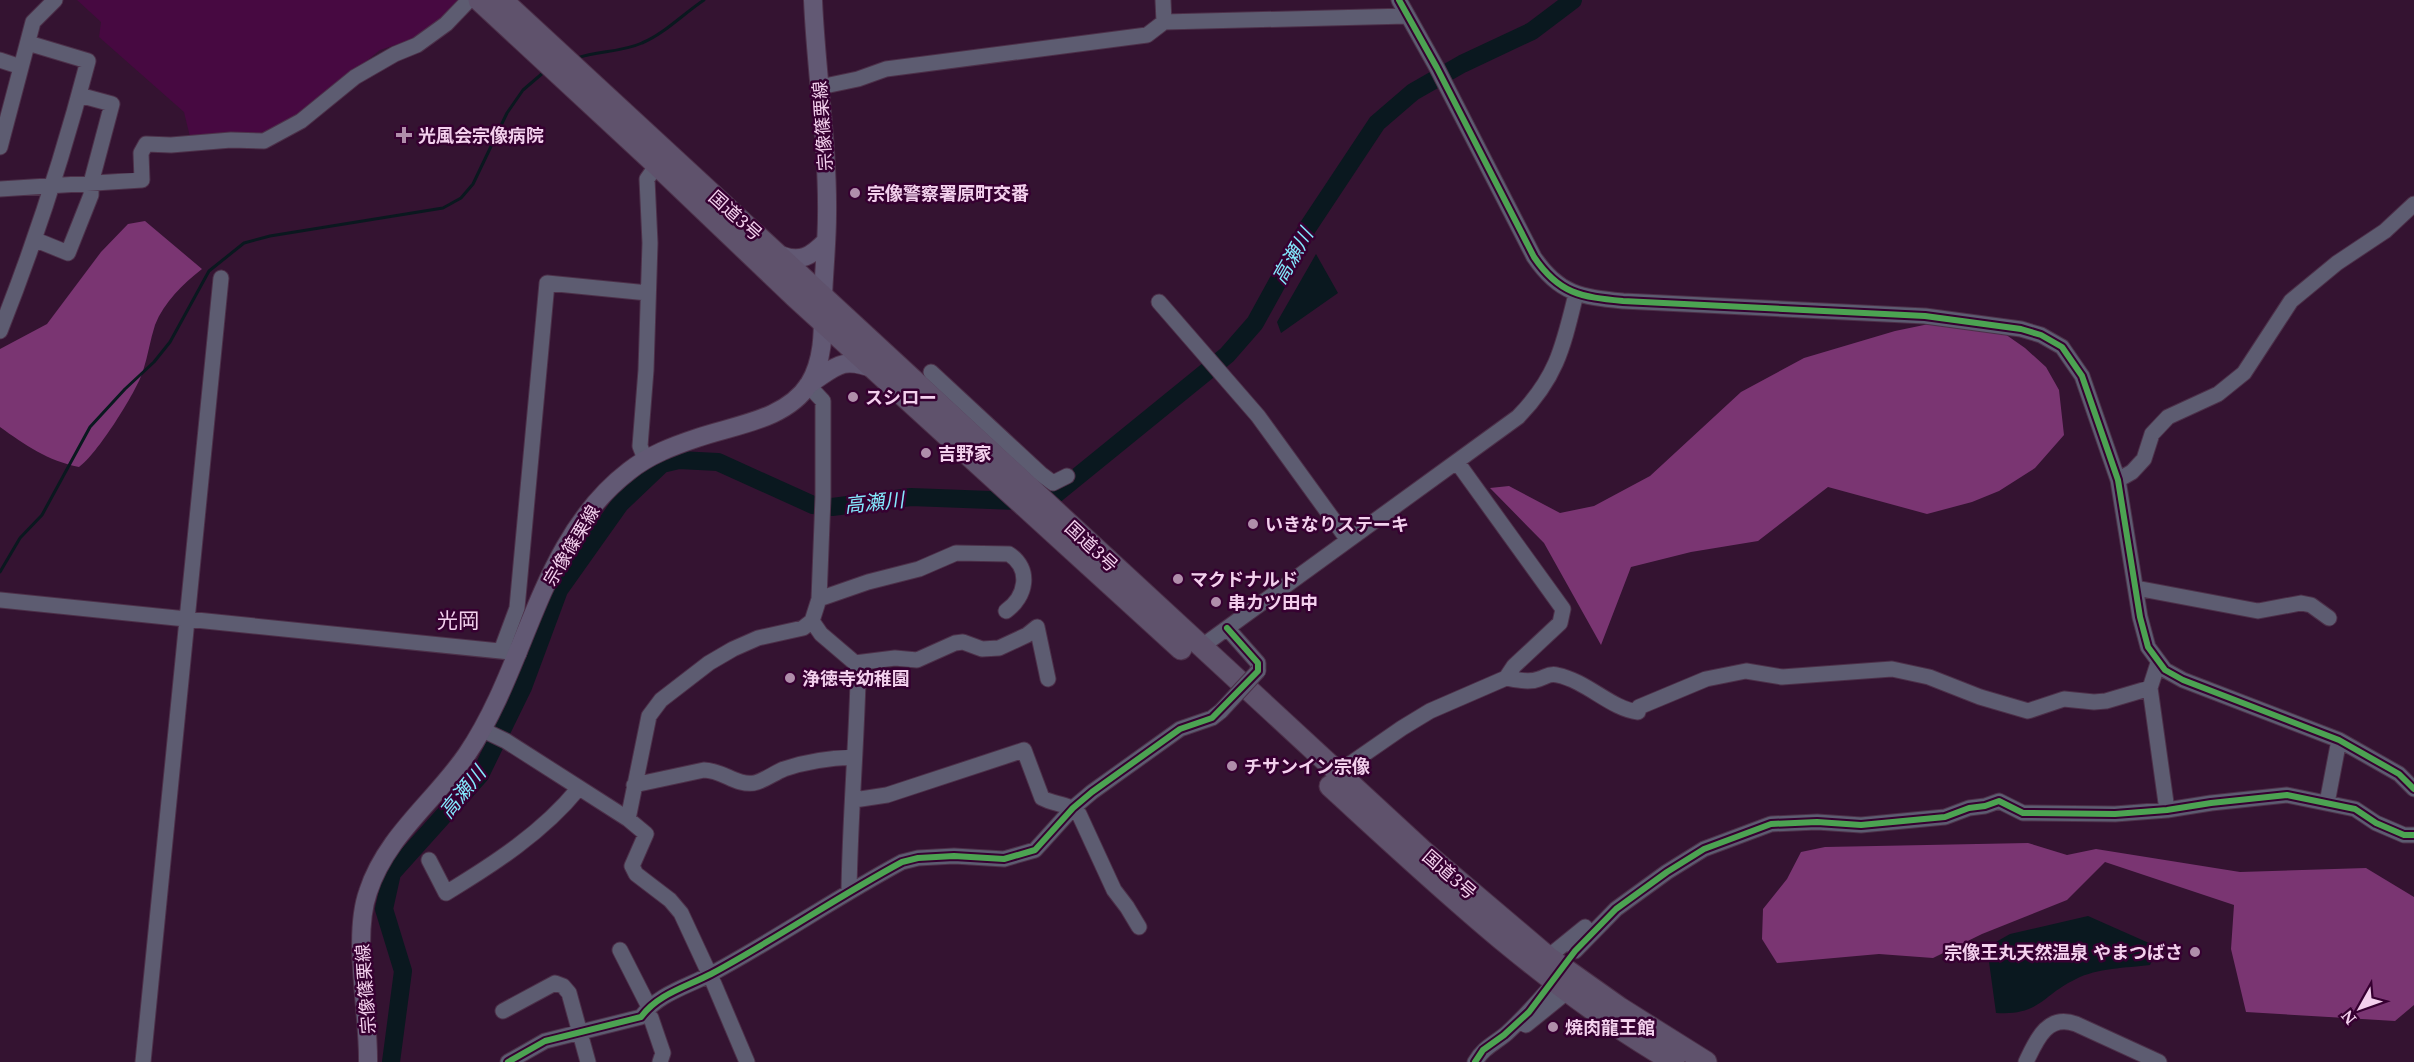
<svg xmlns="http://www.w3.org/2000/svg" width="2414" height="1062" font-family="'Noto Serif','Noto Sans JP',serif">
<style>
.built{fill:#470941}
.forest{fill:#7a3572}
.water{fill:#0a181f}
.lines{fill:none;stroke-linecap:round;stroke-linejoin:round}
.stream{stroke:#0a181f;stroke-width:3}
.river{stroke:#0a181f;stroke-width:18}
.minor-casing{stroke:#4c3049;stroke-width:17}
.major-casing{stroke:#4c3049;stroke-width:20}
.highway-casing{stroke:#4c3049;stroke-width:23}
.minor{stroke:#5d5c71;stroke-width:15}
.major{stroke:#625974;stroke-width:18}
.highway{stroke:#5f526c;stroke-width:21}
.minor-bridge-casing{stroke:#4c3049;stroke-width:17;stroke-linecap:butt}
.minor-bridge{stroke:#5d5c71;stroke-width:15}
.cycleway-casing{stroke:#360031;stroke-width:10}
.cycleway{stroke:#4ca352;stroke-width:6}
.poi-dot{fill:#b08eab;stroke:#360031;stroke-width:2}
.labels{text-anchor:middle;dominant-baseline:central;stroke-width:5;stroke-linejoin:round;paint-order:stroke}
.street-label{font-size:18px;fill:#f3d0ed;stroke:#360031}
.poi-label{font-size:18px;font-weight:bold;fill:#f3d0ed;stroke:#360031;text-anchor:start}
.water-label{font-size:20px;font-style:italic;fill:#84e9fe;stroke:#360031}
.quarter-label{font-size:21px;fill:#f3d0ed;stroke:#360031}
</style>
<rect width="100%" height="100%" fill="#341331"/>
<!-- built -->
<path class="built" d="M77,0H462L437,23L416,38L380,50L300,115L261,137L233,133L190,137L184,112L99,37L101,22Z"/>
<!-- forest -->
<path class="forest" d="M145,221L202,269C183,284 164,302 155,325C150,340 148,356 143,371C137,391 96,456 79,467C48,461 25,445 0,427V349L47,324L101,252L128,224Z
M1953,319L1985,320L2025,348L2046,367L2059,390L2064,435L2035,468L1999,491L1972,502L1927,514L1828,487L1758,541L1691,552L1631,567L1601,645L1544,543L1490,488L1509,486L1560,513L1594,506L1650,476L1741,392L1804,358L1895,331Z
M2028,843L2067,855L2096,849L2240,872L2366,868L2414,897V1005L2395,1021L2246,1012L2231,949L2234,905L2105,862L2067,900L1982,934L1933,958L1879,954L1777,963L1762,939L1763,909L1787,879L1801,852L1825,847Z"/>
<!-- water -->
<path class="water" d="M1316,254L1338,293L1281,333L1277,322Z
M2088,916L2158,947L2150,965C2126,968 2097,968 2076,979C2042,995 2040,1016 1996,1013L1987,947L2010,934Z"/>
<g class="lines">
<!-- stream -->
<path class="stream" d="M577,58C598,51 622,52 642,43C664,34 683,14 704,0
M0,572L20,538L42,515L90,427L125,389L154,362L170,342L209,271L244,243L270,236L443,208L461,198L473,184L507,113L523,90L544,72"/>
<!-- river -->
<path class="river" d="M391,1062L403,971L384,909L392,873L480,775L523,687L559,590L620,504L662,464L679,460L718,462L813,505L832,507L911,497L1017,501L1056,494L1227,355L1255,323L1308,227L1377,123L1413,92L1462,64L1532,31L1573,0"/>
<!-- minor casing -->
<g class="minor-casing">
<path id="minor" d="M1163,0L1164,22
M1399,0L1437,68L1534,257C1559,294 1581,297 1623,301L1925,316L2021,329L2041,335L2062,347L2082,376L2118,480L2140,617L2148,647L2165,670L2183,680L2339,740L2399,774L2414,789
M0,60L21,67
M820,87L858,79L886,69L1147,35L1164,22L1407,16
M0,147L33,22L55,0
M0,189L142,180L141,153L146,144L171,145L231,140L264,141L301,121L355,77L395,54L417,45L446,24L469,0
M36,240L68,253L91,195V183L112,104L79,95
M1159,302L1258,416L1348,540
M0,331C35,243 64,153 88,61L28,43
M931,372L1041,474L1053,483L1067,476
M645,459L640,446L646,370L650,243L647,179L657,165
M2118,480L2132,472L2144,459L2152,434L2168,417L2218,394L2244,373L2291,301L2337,263L2385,231L2414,204
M2136,588L2258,611L2301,603L2311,605L2329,618
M819,599L868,582L919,569L956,553L1009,554C1032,569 1026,597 1006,611
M0,600L519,653
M812,621L821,634L855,663L858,681C856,751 850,821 849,891
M1227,628L1258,663V671
M1201,647L1518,417C1557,377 1563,347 1576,294
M501,651L517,608L547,283L648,293
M855,663L895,658L917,660L955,643L963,642L982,649L999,648L1027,635L1037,627L1048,679
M2158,663L2150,688L2167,810
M1506,678C1517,680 1529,683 1539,679C1546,677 1549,673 1557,675C1587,681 1611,709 1638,712L1639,707L1706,679L1746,671L1782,677L1892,669L1929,677L1980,697L2028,711L2064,699L2094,702L2106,701L2150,688
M483,730L506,741L628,819L646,834L632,866L636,874L670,900L681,913L714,984L747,1062
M1337,773L1402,728L1430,711L1506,678L1514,666L1560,623L1563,609L1457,462
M634,785L704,770C722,770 737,786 754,783C764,781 774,773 784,769C807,761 829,758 854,757
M854,800L887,795L1024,750L1042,798C1055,805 1069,803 1079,814L1114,890L1127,907L1139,927
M2327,803L2339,740
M628,819L649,716L661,700L709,663L733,649L758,638L803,628L812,621L819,599L823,497V401L808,385
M429,860L446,893C494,864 543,832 578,789
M620,950L649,1007
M1575,951L1616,909L1667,872L1704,849L1771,824L1817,822L1861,825L1945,817L1969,808L1985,806L1999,801L2023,813L2115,814L2167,810L2211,803L2287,795L2355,809L2376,823L2404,835H2414
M1548,957L1585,927
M503,1011L555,983L563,986L569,993L588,1062
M645,1012L651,1018L663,1053L660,1062
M1526,1025L1568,991
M143,1062L221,278
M508,1062L545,1041L641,1017C658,994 686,987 711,974C776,939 837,897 902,862L918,858L954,856L1004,859L1035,850L1073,808L1092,792L1180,729L1212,718L1221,711
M1475,1062C1484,1047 1494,1044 1507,1033C1521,1020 1534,1006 1547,991
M2026,1062C2036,1041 2047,1013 2076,1024L2159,1062"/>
</g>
<!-- major casing -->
<g class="major-casing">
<path id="major" d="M780,255C801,263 811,256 826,241
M808,385C836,367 841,356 874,369
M368,1062C369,1012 352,937 368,892C386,836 435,801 467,754C528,664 539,540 629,471C649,455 673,446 697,438C734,425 786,420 809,384C825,358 823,326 823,297C824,270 827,242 827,215C828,143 816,72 813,0"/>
</g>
<!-- highway casing -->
<g class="highway-casing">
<path id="highway" d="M479,0L657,165L794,296L1181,649
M502,0L1422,850L1548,957L1620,1008L1706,1062
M1330,786C1438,885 1546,988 1674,1062"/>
</g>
<!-- minor -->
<use href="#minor" class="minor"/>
<!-- major -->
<use href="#major" class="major"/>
<!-- highway -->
<use href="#highway" class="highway"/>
<!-- minor-bridge casing -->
<g class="minor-bridge-casing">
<path id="minor-bridge" d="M1221,711L1258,671"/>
</g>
<!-- minor-bridge -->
<use href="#minor-bridge" class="minor-bridge"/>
<!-- cycleway casing -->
<g class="cycleway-casing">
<path id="cycleway" d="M1399,0L1437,68L1534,257C1559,294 1581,297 1623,301L1925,316L2021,329L2041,335L2062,347L2082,376L2118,480L2140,617L2148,647L2165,670L2183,680L2339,740L2399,774L2414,789
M508,1062L545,1041L641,1017C658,994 686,987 711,974C776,939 837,897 902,862L918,858L954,856L1004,859L1035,850L1073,808L1092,792L1180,729L1212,718L1258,671V663L1227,628
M1475,1062L1483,1050L1504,1035L1529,1012L1575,951L1616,909L1667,872L1704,849L1771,824L1817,822L1861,825L1945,817L1969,808L1985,806L1999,801L2023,813L2115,814L2167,810L2211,803L2287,795L2355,809L2376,823L2404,835H2414"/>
</g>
<!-- cycleway -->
<use href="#cycleway" class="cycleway"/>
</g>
<!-- markers -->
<g class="poi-dot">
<path d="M401 126h6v6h6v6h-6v6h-6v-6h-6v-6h6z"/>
<circle cx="855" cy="193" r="6"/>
<circle cx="853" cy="397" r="6"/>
<circle cx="926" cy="453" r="6"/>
<circle cx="1253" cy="524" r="6"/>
<circle cx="1178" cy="579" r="6"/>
<circle cx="1216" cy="602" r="6"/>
<circle cx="790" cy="678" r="6"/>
<circle cx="1232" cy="766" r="6"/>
<circle cx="2195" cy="952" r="6"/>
<circle cx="1553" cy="1027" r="6"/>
</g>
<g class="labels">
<!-- street labels -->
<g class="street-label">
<text transform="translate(822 126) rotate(-94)">宗像篠栗線</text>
<text transform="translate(736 215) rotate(42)">国道3号</text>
<text transform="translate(571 545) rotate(-59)">宗像篠栗線</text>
<text transform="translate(1092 546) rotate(43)">国道3号</text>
<text transform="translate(1450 874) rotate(41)">国道3号</text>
<text transform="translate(365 989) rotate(-94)">宗像篠栗線</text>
</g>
<!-- poi labels -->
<g class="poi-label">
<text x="418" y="135">光風会宗像病院</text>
<text x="867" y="193">宗像警察署原町交番</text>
<text x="865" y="397">スシロー</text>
<text x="938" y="453">吉野家</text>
<text x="1265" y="524">いきなりステーキ</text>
<text x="1190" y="579">マクドナルド</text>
<text x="1228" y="602">串カツ田中</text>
<text x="802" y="678">浄徳寺幼稚園</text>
<text x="1244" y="766">チサンイン宗像</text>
<text x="2183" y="952" text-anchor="end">宗像王丸天然温泉 やまつばさ</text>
<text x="1565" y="1027">焼肉龍王館</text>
</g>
<!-- water labels -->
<g class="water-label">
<text transform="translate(1292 256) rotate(-60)">高瀬川</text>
<text transform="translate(874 502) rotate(-6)">高瀬川</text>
<text transform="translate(462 792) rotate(-51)">高瀬川</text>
</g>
<!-- quarter labels -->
<g class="quarter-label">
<text x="458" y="620">光岡</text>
</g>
</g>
<!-- north arrow -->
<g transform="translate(2360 1008) rotate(230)" stroke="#360031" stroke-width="4.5" paint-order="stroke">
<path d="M0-4.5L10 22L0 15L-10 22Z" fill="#f3d0ed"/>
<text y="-9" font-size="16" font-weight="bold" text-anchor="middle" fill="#f3d0ed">N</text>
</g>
</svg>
